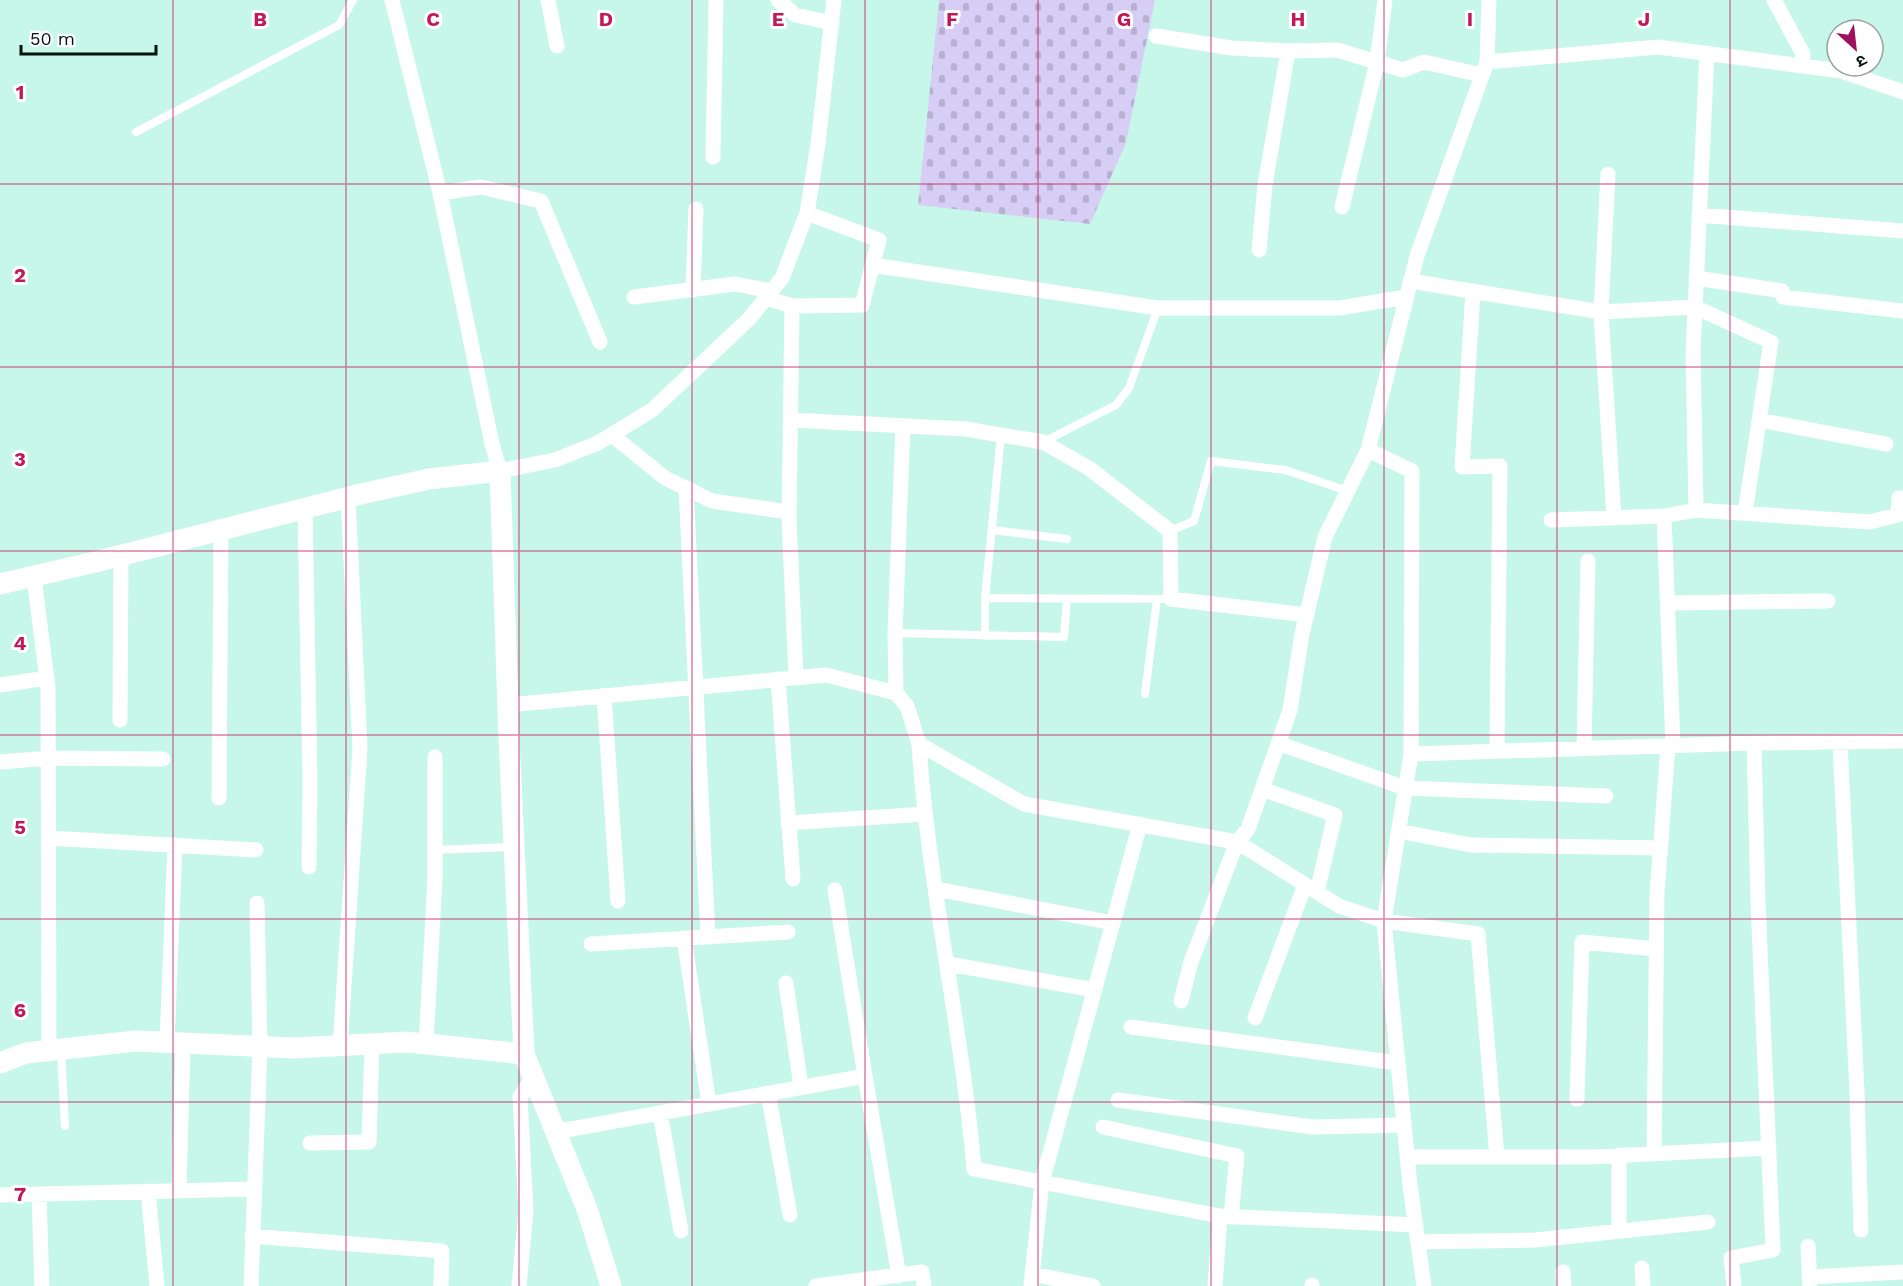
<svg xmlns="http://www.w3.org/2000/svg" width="1903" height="1286" font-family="'Work Sans','Noto Sans Devanagari',sans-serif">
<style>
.cemetery{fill:url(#cemetery-stones)}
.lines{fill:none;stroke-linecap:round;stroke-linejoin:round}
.lane{stroke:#fff;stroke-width:8}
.street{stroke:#fff;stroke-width:15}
.secondary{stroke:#fff;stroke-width:21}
.grid{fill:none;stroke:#c2185b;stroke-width:1.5;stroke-opacity:0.55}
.grid-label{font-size:20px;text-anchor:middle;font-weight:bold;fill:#c2185b;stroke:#fff;stroke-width:6;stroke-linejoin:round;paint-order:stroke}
</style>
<defs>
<pattern id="cemetery-stones" width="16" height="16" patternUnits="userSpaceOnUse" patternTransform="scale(1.5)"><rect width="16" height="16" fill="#d7cef5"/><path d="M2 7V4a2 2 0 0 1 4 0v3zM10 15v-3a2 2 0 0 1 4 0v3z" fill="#b7b0d1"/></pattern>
</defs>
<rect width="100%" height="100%" fill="#c7f7e9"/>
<!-- cemetery -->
<path class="cemetery" d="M939,0H1155L1126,143L1090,224L918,205Z"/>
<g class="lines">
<!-- lane -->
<path class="lane" d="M136,132L339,25L353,0
M1043,442L1116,405L1129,388L1158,308
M992,530L1067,539
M1170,531L1194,521L1211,461L1285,470L1348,491
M985,598L1171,599
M895,633L1064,637L1067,599
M985,636V598L1001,435
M1145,694L1157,599
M435,850L512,847
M61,1051L65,1126"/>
<!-- street -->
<path class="street" d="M392,0L440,193L492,444L500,471L555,460L598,443L652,410L749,319L782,278L807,213L818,144L834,0
M548,0L557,46
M778,0L795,15L832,23
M1774,0L1803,54L1802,65
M1156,36L1232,48L1288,51L1337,50L1403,70L1424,62L1482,75
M1487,62L1658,47L1841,71L1903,92
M713,157L716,0
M1608,174L1601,312L1614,517
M440,193L481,187L541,201L600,342
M1342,207L1377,62L1385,0
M1699,215L1903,231
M1259,250L1265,185L1288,51
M872,265L1158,308H1339L1406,297
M1696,278L1782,291L1783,297L1903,311
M1410,281L1601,312L1695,307L1771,342L1745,513
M693,290L696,209
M1473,291L1462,467L1500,466L1497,751
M634,297L735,284L771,291
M766,298L792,306L862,305L879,240L807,213
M792,306L789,519L796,677
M791,420L966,429L1043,442L1090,469L1170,531L1171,599L1307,615
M1759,420L1886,444
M612,435L665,478L712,501L789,512
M1368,450L1412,471L1411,754L1384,921L1410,1185L1424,1286
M686,488L708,937
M305,508L310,781L309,867
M1696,510L1693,352L1707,53
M1664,516L1673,745
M1551,520L1664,516L1696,510L1870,522L1898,515L1899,498H1903
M34,577L48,688L49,1051
M1668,603L1828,601
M778,679L793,879
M0,685L47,678
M896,693L895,633L903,426
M604,695L618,901
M508,705L826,675L896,693L907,706L919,744L1024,804L1237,842L1339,906L1384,921L1478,934L1497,1157
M120,720L121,555
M1840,742L1857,1092L1861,1230
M1278,743L1405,788L1606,796
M919,744C928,886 962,1026 974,1169L1220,1216L1416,1225
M1584,748L1588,561
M1411,754L1754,743L1903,741
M0,762L49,758L163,759
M1262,789L1335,815L1317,892
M219,798L221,530
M788,823L925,814
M1398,831L1471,845L1660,848
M49,838L256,850
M936,889L1113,923
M835,890L865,1076L899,1276
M684,938L709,1104
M591,944L788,932
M948,964L1095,990
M786,983L801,1087
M1181,1001L1191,962L1237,842L1248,829L1290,710L1302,634L1325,537L1368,450L1417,256L1487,62L1489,0
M1255,1018L1305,885
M1131,1027L1398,1063
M167,1042L175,845
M426,1044L435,879V757
M340,1046L360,748L348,497
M768,1093L790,1215
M1577,1099L1582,942L1656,949
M1118,1100L1312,1127L1404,1125
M660,1113L681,1231
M1103,1127L1237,1156L1231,1217
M555,1132L865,1076
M310,1143L369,1142L372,1044
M1654,1154L1657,894L1668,746
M1619,1155V1231
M1408,1157H1589L1769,1148
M148,1191L157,1286
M179,1191L183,1043
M39,1194L42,1286
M0,1195L253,1189
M252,1236L442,1251L441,1286
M1418,1242L1535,1240L1708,1222
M1808,1246L1810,1285
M1642,1268L1643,1286
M1563,1272L1564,1286
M1032,1274L1093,1286
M1810,1277L1903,1272
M1312,1285V1286
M251,1286L260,1047L257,903
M519,1286L526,1211L520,1097L533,1077
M816,1286L922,1272L924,1286
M1031,1286L1042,1182L1140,824
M1215,1286L1220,1216
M1734,1286L1731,1258L1773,1250L1758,903L1754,743"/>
<!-- secondary -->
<path class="secondary" d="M0,584L95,562L361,494L429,479L500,471L509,740L524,1054L587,1209L611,1286
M0,1063L26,1053L136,1041L296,1048L407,1042L524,1054"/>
</g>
<!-- grid -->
<path class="grid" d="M173,0V1286M346,0V1286M519,0V1286M692,0V1286M865,0V1286M1038,0V1286M1211,0V1286M1384,0V1286M1557,0V1286M1730,0V1286M0,184H1903M0,367H1903M0,551H1903M0,735H1903M0,919H1903M0,1102H1903"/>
<g class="grid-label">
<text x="260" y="26">B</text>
<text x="433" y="26">C</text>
<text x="606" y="26">D</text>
<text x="778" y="26">E</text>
<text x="952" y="26">F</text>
<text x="1124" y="26">G</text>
<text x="1298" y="26">H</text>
<text x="1470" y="26">I</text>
<text x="1644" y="26">J</text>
<text x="20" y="99">1</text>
<text x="20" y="282">2</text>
<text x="20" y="466">3</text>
<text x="20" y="650">4</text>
<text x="20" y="834">5</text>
<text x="20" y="1017">6</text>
<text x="20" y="1201">7</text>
</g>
<!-- north arrow -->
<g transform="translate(1855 48) rotate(153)"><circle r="28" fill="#ffffff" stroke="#9aa19f" stroke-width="1.5"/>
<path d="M0-4.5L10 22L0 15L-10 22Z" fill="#9e115d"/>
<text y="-9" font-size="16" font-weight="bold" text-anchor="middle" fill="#031410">उ</text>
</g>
<!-- scale -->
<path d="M21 45v9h135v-9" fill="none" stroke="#031410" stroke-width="3"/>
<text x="30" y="45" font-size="18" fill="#031410" stroke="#ffffff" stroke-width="4.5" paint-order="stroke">50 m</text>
</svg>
